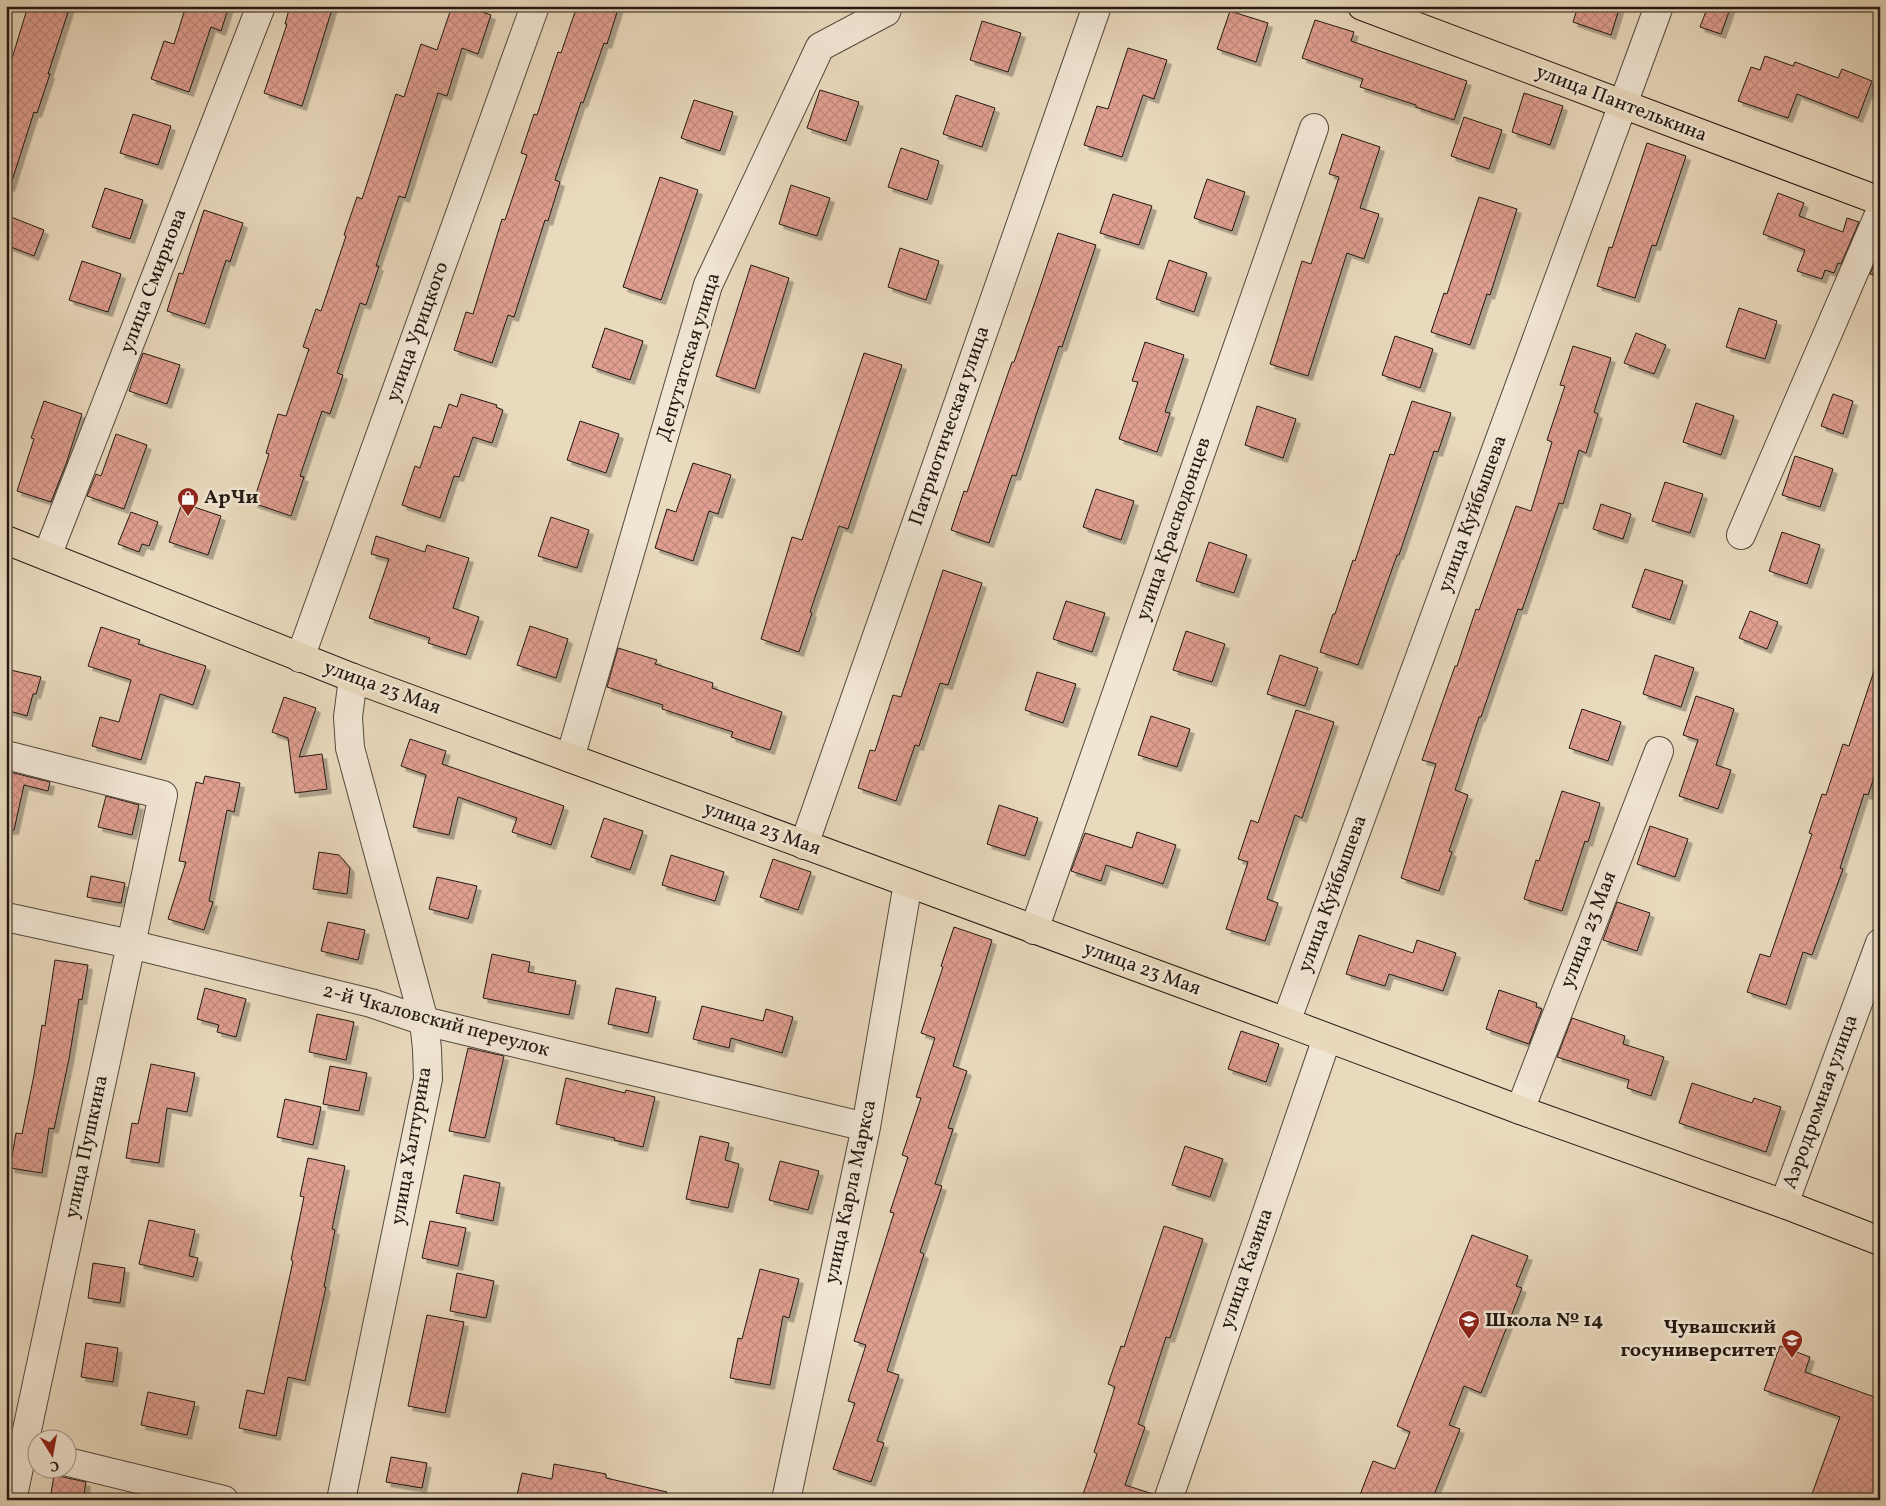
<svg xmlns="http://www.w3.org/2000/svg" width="1886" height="1506" font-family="Vollkorn,serif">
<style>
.building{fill:url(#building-cross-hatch);stroke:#231912;filter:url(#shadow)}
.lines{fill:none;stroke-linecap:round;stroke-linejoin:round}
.minor-casing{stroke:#54493d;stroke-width:30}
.major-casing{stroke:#231912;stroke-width:30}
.minor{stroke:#f1e6d4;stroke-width:28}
.major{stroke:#e9d9bd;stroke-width:28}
.labels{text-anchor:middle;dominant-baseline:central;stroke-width:5;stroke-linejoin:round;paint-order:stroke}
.street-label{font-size:20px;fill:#231912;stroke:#f1e6d4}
.poi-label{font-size:20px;font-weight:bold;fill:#231912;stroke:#f1e6d4;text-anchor:start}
</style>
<defs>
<pattern id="building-cross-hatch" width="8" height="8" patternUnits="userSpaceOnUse" patternTransform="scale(1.25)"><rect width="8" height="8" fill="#e09f90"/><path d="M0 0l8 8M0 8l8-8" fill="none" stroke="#c0887b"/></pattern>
<filter id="shadow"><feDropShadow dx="4.5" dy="4.5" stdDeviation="0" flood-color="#0004"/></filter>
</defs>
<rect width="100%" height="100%" fill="#e9d9bd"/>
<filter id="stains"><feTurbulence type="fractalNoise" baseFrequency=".004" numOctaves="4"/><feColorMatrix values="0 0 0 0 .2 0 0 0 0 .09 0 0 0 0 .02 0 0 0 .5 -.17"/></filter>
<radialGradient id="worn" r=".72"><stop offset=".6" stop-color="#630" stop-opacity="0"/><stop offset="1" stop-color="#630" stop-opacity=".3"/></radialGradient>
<!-- building -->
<path class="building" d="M28,6H70L48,74H50L37,113L34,112L10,187H6V78Z
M186,6H229L221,31L211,27L189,92L151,79L164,41L174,44Z
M290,6H333L302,106L264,93L287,24H285Z
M452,6H464L491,15L478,54L462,48L447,96L438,93L405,198L399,196L376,266H379L366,305L360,303L337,373L343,375L330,414L322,411L300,476L304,477L291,516L253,503L269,454L266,453L278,414L286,416L309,349L303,347L316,309L321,311L346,236L344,235L357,197L362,199L396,94L404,97L421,44L437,50Z
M577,6H619L607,44L604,43L583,103L581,102L555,180L560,182L548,221L545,220L514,317L508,315L492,363L454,350L466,312L473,314L502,219L505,220L527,155L521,153L534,114L537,115L558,52L561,53Z
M1578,6H1620L1611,35L1573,22Z
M1708,6H1731L1721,34L1700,27Z
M1230,11L1268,23L1256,62L1217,49Z
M1315,20L1354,32L1351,41L1467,81L1454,120L1416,107V105L1360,87L1363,79L1302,58Z
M982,21L1021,33L1008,72L970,60Z
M1128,48L1167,60L1154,99L1143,95L1122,157L1084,145L1097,106L1108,109Z
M1765,56L1793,66L1795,62L1838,78L1842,69L1872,81L1858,118L1797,94L1788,118L1738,101L1751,67L1760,70Z
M820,90L859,102L846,141L807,128Z
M1524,93L1563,106L1550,145L1512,132Z
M956,95L995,108L982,147L943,134Z
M694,100L733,112L720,151L681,138Z
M133,114L171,126L158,165L120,153Z
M1464,117L1502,130L1489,169L1451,156Z
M1342,134L1380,147L1360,208L1379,214L1364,259L1347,253L1308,376L1270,364L1302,261L1311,264L1339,177L1329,174Z
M1647,143L1686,156L1656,246L1652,245L1635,298L1597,286L1609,247L1612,248Z
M901,148L939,161L927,200L888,187Z
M660,177L698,190L661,300L623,287Z
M1207,179L1245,192L1232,231L1194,218Z
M791,185L830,198L817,236L779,224Z
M105,188L143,200L130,239L92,227Z
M1778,193L1804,203L1799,216L1843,232L1847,218L1859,222L1841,264L1838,263L1834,273L1825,270L1822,279L1797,271L1805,250L1763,234Z
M1113,194L1152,206L1139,245L1100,233Z
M1479,197L1517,209L1490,295L1487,294L1470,345L1431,332L1444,293L1447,294Z
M204,210L243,223L230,262L226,260L205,324L167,311L179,273L183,274Z
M11,217L44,230L34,256L6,245V231Z
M1058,233L1096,245L1062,347L1059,346L1016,476L1012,475L989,543L951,530L964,491L967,492L1012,362H1014L1037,296Z
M900,248L939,261L926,300L888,287Z
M1880,252V277L1870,274Z
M1169,260L1207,273L1194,312L1156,299Z
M82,261L121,274L108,312L69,300Z
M751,265L789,278L755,389L716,376Z
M1739,308L1777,321L1765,359L1726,347Z
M605,328L643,341L630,380L592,367Z
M1636,333L1666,345L1654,374L1624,363Z
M1395,336L1433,349L1420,388L1382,375Z
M1145,342L1184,355L1165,412L1170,413L1157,452L1119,439L1138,382L1132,381Z
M1573,346L1611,358L1594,412L1598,414L1586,453L1579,450L1563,504L1559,503L1522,610L1518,609L1481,717H1479L1455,790L1468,795L1449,851L1452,852L1439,891L1401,878L1436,764L1422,760L1455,666H1457L1476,609L1479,610L1516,506L1531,511L1552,442L1547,440L1565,386L1560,385Z
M143,353L180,365L167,404L129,391Z
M864,353L902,365L848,529L839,526L810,612L812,613L799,652L761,639L792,537L802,540Z
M461,394L497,405L496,407L503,410L492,443L473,437L459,477L454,476L440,518L402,505L415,466L420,468L434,426L441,428L449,404L457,407Z
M1833,394L1853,401L1843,434L1821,426Z
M44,401L82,414L66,464L51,502L17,491L34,439L31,438Z
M1412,401L1451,413L1438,452L1434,451L1399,555H1397L1358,665L1320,652L1333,614H1335L1353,560L1355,561L1390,454L1394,455Z
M1696,403L1734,416L1721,455L1683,442Z
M1257,406L1296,419L1283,458L1245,445Z
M580,421L619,434L606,473L567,460Z
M116,434L147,445L124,509L87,496L96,474L101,476Z
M1795,456L1833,469L1820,507L1782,495Z
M693,463L731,475L718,514L709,511L693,561L655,548L667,509L676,512Z
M1665,482L1703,494L1690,533L1652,521Z
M1096,489L1134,501L1121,540L1083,527Z
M182,503L221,516L208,555L169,542Z
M1601,504L1631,514L1623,539L1593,529Z
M131,512L158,522L149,546L142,544L139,552L118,544Z
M551,517L589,530L577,568L538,556Z
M1782,532L1820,545L1807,584L1769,571Z
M376,536L425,552L427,545L469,558L453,608L479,617L466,655L428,643L430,638L369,618L389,559L371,554Z
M1209,542L1247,555L1234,593L1196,581Z
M1645,569L1683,581L1670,620L1632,607Z
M943,570L982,583L948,685L940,683L919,746L915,745L896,801L858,788L870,750L875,751L893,695L901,697Z
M1066,601L1105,613L1092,652L1053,639Z
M1750,611L1778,622L1767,649L1739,638Z
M530,626L568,639L556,678L517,665Z
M101,627L140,640L138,644L206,666L193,705L160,694L141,760L92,746L100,717L119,722L131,680L88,666Z
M1186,631L1225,644L1212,682L1173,670Z
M618,648L657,660L655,664L713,683L712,688L782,712L770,750L731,737L733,732L662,709L663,705L607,687Z
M1280,655L1318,668L1305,706L1267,694Z
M1655,655L1694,668L1681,707L1643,694Z
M1876,665H1880V760L1868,795L1864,794L1840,868L1843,869L1812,955L1803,952L1786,1005L1747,992L1760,954L1770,957L1812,834L1809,833L1822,794L1826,795L1843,744L1849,746Z
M6,669L41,677L36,694H33L27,716L6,710Z
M1037,672L1076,684L1063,723L1025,710Z
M1696,696L1734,709L1716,765L1731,770L1718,809L1679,796L1698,740L1683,735Z
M284,697L316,708L299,757L322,754L327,789L295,793L288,738L272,732Z
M1582,709L1621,722L1608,761L1569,748Z
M1296,710L1334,722L1302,818L1295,815L1267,899L1278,903L1265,941L1226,929L1248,862L1238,859L1251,820L1258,823Z
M1151,716L1190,729L1177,767L1138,755Z
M410,739L446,751L442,764L564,806L551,845L512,832L517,818L458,797L449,835L413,827L426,775L401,766Z
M6,771L50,782L48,791L24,785L14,830H6Z
M205,776L240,783L234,812L227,810L209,901L213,902L204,930L168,919L186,862L179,861L196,782L203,784Z
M1562,791L1600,803L1588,842L1585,841L1562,911L1524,899L1536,860L1539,861Z
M106,796L139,805L132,835L98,827Z
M999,805L1038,818L1025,856L987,844Z
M604,818L643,831L630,870L591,857Z
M1650,826L1688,839L1675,877L1637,864Z
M1137,832L1176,845L1163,884L1106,865L1101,881L1071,871L1085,833L1132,848Z
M319,852L339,855L350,868L347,894L313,889Z
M671,855L724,872L715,901L662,885Z
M773,859L811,872L798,910L760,897Z
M91,876L125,883L121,903L87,897Z
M437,877L477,886L468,919L429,909Z
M1617,902L1650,913L1637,951L1603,940Z
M328,922L365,930L358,960L321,951Z
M954,927L992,940L953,1066L967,1071L948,1128L953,1129L935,1184L942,1186L920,1252L924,1254L887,1371L899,1375L877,1441L884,1443L871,1482L833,1469L855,1403L848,1401L866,1345L854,1341L894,1213L890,1212L908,1157L902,1155L921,1098L916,1097L935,1038L921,1033L943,967L941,966Z
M1359,935L1413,953L1417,940L1456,953L1443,991L1389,974L1385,986L1346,974Z
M492,954L530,962L528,972L576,981L569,1015L483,998Z
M55,960L88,965L82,1000L79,999L69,1059L54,1129L49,1128L42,1173L10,1168L16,1133L22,1134L34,1075L42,1025L45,1026Z
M205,988L246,999L236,1037L217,1032L219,1025L197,1019Z
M616,988L656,997L648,1033L608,1024Z
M1499,990L1537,1003L1536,1007L1542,1009L1529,1044L1486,1029Z
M702,1006L763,1021L766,1009L793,1017L782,1053L731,1038L729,1048L693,1039Z
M317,1014L354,1022L346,1060L309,1052Z
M1572,1018L1625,1036L1623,1044L1664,1057L1651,1096L1627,1088L1629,1080L1557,1057Z
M1241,1031L1279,1044L1266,1082L1228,1069Z
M468,1048L504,1056L485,1138L449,1131Z
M151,1064L195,1073L187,1112L167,1108L159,1163L126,1158L132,1123L138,1124Z
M330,1066L367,1073L359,1111L323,1104Z
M566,1078L625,1093L626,1090L655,1097L643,1147L614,1140L615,1138L556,1124Z
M1692,1083L1752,1103L1754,1098L1781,1107L1766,1152L1679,1123Z
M285,1099L321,1107L313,1145L277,1137Z
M700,1136L729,1143L725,1160L739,1164L728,1208L686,1199Z
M1185,1146L1223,1159L1210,1197L1172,1185Z
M308,1158L345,1166L332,1229L335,1230L324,1287H326L305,1381L288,1377L276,1436L239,1428L247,1390L264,1394L293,1261L291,1260L304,1197L300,1196Z
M780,1161L819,1171L808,1210L769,1200Z
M464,1175L500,1183L493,1221L456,1213Z
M149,1220L195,1230L189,1256L198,1258L193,1277L139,1264Z
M430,1221L466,1228L458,1266L422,1258Z
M1164,1226L1203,1239L1170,1338L1166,1337L1138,1424L1145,1427L1125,1485L1153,1494V1500H1081L1097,1454L1094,1452L1115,1387L1108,1384L1121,1346L1124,1347Z
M1472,1235L1528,1256L1516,1286L1522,1288L1481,1393L1464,1386L1449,1425L1460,1429L1432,1500H1358L1373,1461L1395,1469L1410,1432L1397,1426Z
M93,1263L125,1268L120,1303L88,1298Z
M760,1269L799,1279L789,1318L783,1316L770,1385L730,1378L738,1338L742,1339Z
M457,1273L494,1281L486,1318L450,1311Z
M427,1315L464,1322L445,1413L408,1406Z
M86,1343L118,1348L113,1382L81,1377Z
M1780,1346L1810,1357L1805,1372L1880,1399V1500H1828L1812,1494L1840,1417L1764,1390Z
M148,1392L195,1402L187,1435L141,1425Z
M391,1457L427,1463L422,1488L386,1482Z
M554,1464L606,1474V1478L667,1492L666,1500H516L522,1473L552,1479Z
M54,1475L86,1482L83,1500H50Z"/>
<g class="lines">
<!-- minor casing -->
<g class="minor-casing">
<path id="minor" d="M1741,535L1880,212
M47,556L261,6
M300,658L535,6
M6,755L163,795L12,1500
M570,758L708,285L820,47L886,12L888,6
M804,845L1097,6
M6,917L130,944L371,1003L424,1021L866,1127
M1034,930L1314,128
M1286,1022L1659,6
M1520,1110L1659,751
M1784,1204L1880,943
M68,1462L224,1500
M341,1500L428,1079L427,1049L424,1021L350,748L348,717L353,678
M786,1500L866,1127L908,883
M1168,1500L1327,1038"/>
</g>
<!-- major casing -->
<g class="major-casing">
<path id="major" d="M1362,6L1880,201
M6,540L353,678L1286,1022L1520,1110L1784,1204L1880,1241"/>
</g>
<!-- minor -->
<use href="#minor" class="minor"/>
<!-- major -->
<use href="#major" class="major"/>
</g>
<!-- icons -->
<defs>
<g id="shop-pin" transform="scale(1.125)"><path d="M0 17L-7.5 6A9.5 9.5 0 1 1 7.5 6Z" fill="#8f2418" stroke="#f1e6d4"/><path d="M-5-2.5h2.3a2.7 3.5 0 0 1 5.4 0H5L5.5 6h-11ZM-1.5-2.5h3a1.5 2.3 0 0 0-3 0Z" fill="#fff"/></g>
<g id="school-pin" transform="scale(1.125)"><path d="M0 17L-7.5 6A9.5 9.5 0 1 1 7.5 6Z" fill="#8f2418" stroke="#f1e6d4"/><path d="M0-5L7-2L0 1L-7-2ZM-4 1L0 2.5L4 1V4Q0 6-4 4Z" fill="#fff"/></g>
<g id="university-pin" transform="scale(1.125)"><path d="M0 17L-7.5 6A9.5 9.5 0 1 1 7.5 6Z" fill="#8f2418" stroke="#f1e6d4"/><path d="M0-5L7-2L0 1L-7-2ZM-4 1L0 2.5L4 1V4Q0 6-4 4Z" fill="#fff"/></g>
</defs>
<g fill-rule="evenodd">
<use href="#shop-pin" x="188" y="498"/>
<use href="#school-pin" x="1469" y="1321"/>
<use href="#university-pin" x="1792" y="1340"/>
</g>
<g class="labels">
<!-- street labels -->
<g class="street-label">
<text transform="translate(1621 104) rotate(21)">улица Пантелькина</text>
<text transform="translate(154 281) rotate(-69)">улица Смирнова</text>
<text transform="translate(418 332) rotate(-70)">улица Урицкого</text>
<text transform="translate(689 357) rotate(-73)">Депутатская улица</text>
<text transform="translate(950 426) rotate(-71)">Патриотическая улица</text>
<text transform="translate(1473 514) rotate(-70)">улица Куйбышева</text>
<text transform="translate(1174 529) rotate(-71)">улица Краснодонцев</text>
<text transform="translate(382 688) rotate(20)">улица 23 Мая</text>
<text transform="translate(762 829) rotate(20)">улица 23 Мая</text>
<text transform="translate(1333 894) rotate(-70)">улица Куйбышева</text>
<text transform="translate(1589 930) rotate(-69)">улица 23 Мая</text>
<text transform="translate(1142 969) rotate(20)">улица 23 Мая</text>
<text transform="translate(436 1021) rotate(15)">2-й Чкаловский переулок</text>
<text transform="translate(1821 1102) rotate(-70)">Аэродромная улица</text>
<text transform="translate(412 1146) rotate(-80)">улица Халтурина</text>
<text transform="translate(87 1147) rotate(-78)">улица Пушкина</text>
<text transform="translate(851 1192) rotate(-78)">улица Карла Маркса</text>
<text transform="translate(1247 1269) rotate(-71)">улица Казина</text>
</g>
<!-- poi labels -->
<g class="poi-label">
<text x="204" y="498">АрЧи</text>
<text x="1485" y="1321">Школа № 14</text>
<text x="1776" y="1328" text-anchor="end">Чувашский<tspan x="1776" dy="23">госуниверситет</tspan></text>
</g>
</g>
<!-- margin -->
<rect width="1886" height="1506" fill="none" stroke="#e9d9bd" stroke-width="25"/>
<rect x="8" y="8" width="1871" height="1491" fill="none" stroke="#231912" stroke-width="2.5"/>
<rect x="12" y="12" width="1861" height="1481" fill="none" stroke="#231912"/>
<!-- north arrow -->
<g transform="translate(52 1454) rotate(169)"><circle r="24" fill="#f1e6d4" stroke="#9f9486"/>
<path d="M0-4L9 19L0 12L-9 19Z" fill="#8f2418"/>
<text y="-8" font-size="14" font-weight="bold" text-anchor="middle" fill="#231912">С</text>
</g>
<rect width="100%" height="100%" filter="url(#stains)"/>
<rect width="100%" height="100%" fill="url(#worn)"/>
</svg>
